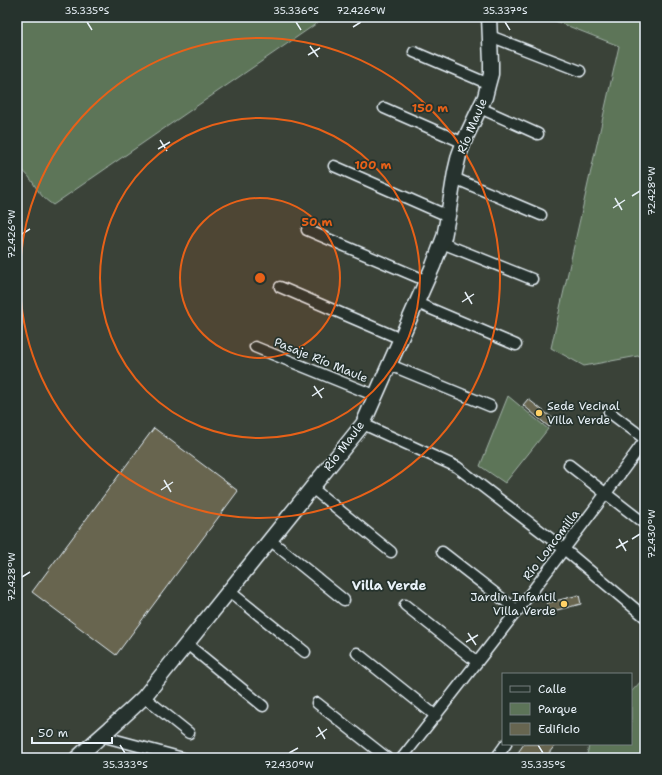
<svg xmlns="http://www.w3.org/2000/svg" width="662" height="775" font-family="'Shantell Sans',sans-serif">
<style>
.green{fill:#5d7458;stroke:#a2b2a8}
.building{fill:#676550;stroke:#e8f1f8}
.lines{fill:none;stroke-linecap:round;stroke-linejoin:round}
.street-casing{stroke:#e8f1f8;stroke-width:13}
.secondary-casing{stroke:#e8f1f8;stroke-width:17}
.street{stroke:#26332d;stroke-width:10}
.secondary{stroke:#26332d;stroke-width:14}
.ticks{fill:none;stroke:#e8f1f8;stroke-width:1.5}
.ring{fill:none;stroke:#e86118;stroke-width:2}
.poi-dot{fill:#ffd166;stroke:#26332d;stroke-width:1.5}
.labels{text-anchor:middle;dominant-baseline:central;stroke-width:3.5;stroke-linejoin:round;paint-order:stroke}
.street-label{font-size:12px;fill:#e8f1f8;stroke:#26332d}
.poi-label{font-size:12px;fill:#e8f1f8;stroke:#26332d;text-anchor:start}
.neighbourhood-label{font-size:13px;font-weight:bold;fill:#e8f1f8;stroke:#26332d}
.centre{fill:#e86118;stroke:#26332d;stroke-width:2}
.ring-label{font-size:12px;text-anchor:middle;font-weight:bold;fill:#e86118;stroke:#26332d;stroke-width:3.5;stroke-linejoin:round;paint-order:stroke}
.neatline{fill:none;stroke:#e8f1f8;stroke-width:1.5}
.ticks-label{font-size:10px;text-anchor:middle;fill:#e8f1f8}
</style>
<rect width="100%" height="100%" fill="#3a4238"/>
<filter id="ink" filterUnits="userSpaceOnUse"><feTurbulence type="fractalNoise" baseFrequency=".025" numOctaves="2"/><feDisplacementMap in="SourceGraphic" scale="8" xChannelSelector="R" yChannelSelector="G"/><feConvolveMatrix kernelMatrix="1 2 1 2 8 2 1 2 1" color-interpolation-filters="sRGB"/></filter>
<g filter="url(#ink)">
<!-- green -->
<path class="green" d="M17,17H326L53,205C50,203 46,200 43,197C33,186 31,174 17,167Z
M545,17H645V361L638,356L584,366L551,348L619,46Z
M508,396L548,429L505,483L480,466Z
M645,677V758H586L589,746L590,744H631V692Z"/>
<!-- building -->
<path class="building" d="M528,399L555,420L549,427L523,405Z
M154,428L238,491L116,655L32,592Z
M579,595L581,604L549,612L547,603Z
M524,744H556L545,758H514Z"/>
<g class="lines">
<!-- street casing -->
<g class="street-casing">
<path id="street" d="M490,36L580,71
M414,52L489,84
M384,108L464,143
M480,108L538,134
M334,166L448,216
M454,178L541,215
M307,230L427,281
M442,243L532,279
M280,287L401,339
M417,303L516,345
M255,347L376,396
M390,365L490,406
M609,412L645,439
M363,424L457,467L564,549L645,617
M569,465L645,524
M312,488L391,552
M270,540L344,600
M442,552L518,611
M229,591L305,652
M405,605L477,662
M187,644L263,706
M357,653L436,716
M144,697L189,733
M317,703L387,758
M101,736L183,758
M402,758C485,653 567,548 645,440
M496,758L506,744"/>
</g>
<!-- secondary casing -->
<g class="secondary-casing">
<path id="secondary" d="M77,758C99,737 123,718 144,697L363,424L433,266L444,237L448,216L455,172L459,155L465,139L485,97L488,85L491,74V63L489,17"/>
</g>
<!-- street -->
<use href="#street" class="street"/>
<!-- secondary -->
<use href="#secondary" class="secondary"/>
</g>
</g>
<!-- ticks -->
<path class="ticks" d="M87,22L92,30M296,22L301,30M505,22L510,30M353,27L361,22M310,46L318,57M308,55L320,48M160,140L167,151M158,149L170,142M632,196L640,191M615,198L622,210M613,208L625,200M22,234L30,229M465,292L472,304M462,302L474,294M314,386L322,398M312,396L324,388M164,480L171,492M161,490L173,482M619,539L626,551M632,539L640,534M616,548L628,541M22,577L30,572M468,633L476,645M466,642L478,635M318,727L325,739M316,737L327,729M120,745L125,753M538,745L543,753M289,753L298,748"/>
<!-- distance rings -->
<circle cx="260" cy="278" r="80" fill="#e86118" fill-opacity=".12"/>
<g class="ring">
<circle cx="260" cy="278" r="80"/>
<circle cx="260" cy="278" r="160"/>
<circle cx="260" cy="278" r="240"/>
</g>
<!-- markers -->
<g class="poi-dot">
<circle cx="539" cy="413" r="4"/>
<circle cx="564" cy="604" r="4"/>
</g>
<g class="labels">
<!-- street labels -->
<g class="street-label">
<text transform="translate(472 126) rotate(-67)">Río Maule</text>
<text transform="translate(321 360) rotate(22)">Pasaje Río Maule</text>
<text transform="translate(344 446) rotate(-53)">Río Maule</text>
<text transform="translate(551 545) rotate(-53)">Río Loncomilla</text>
</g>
<!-- poi labels -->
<g class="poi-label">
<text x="547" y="406">Sede Vecinal<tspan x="547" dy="14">Villa Verde</tspan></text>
<text x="556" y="597" text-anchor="end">Jardin Infantil<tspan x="556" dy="14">Villa Verde</tspan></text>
</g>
<!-- neighbourhood labels -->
<g class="neighbourhood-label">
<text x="389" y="585">Villa Verde</text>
</g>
</g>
<circle cx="260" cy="278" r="6" class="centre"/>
<g class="ring-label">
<text x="430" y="112">150 m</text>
<text x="373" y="169">100 m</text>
<text x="317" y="226">50 m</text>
</g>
<!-- margin -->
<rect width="662" height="775" fill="none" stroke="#26332d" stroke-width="44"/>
<!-- legend -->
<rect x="502" y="673" width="130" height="72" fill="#26332d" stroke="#747f7e"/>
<rect x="510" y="686" width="20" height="6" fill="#26332d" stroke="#747f7e"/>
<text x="538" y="693" font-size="12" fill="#e8f1f8">Calle</text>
<rect x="510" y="703" width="20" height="12" fill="#5d7458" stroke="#747f7e"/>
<text x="538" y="713" font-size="12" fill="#e8f1f8">Parque</text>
<rect x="510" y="723" width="20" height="12" fill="#676550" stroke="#747f7e"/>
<text x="538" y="733" font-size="12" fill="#e8f1f8">Edificio</text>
<!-- scale -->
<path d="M32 737v6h80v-6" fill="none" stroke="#e8f1f8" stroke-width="2"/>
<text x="38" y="737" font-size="12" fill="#e8f1f8" stroke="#26332d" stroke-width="3" paint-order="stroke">50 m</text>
<rect x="22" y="22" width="618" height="731" class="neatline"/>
<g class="ticks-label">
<text x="87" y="14">35.335°S</text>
<text x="296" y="14">35.336°S</text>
<text x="361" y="14">72.426°W</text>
<text x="505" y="14">35.337°S</text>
<text transform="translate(651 191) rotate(-90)" y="4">72.428°W</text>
<text transform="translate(11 234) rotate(-90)" y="4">72.426°W</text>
<text transform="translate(651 534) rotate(-90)" y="4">72.430°W</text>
<text transform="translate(11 577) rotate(-90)" y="4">72.428°W</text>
<text x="125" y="768">35.333°S</text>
<text x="289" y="768">72.430°W</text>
<text x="543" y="768">35.335°S</text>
</g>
</svg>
